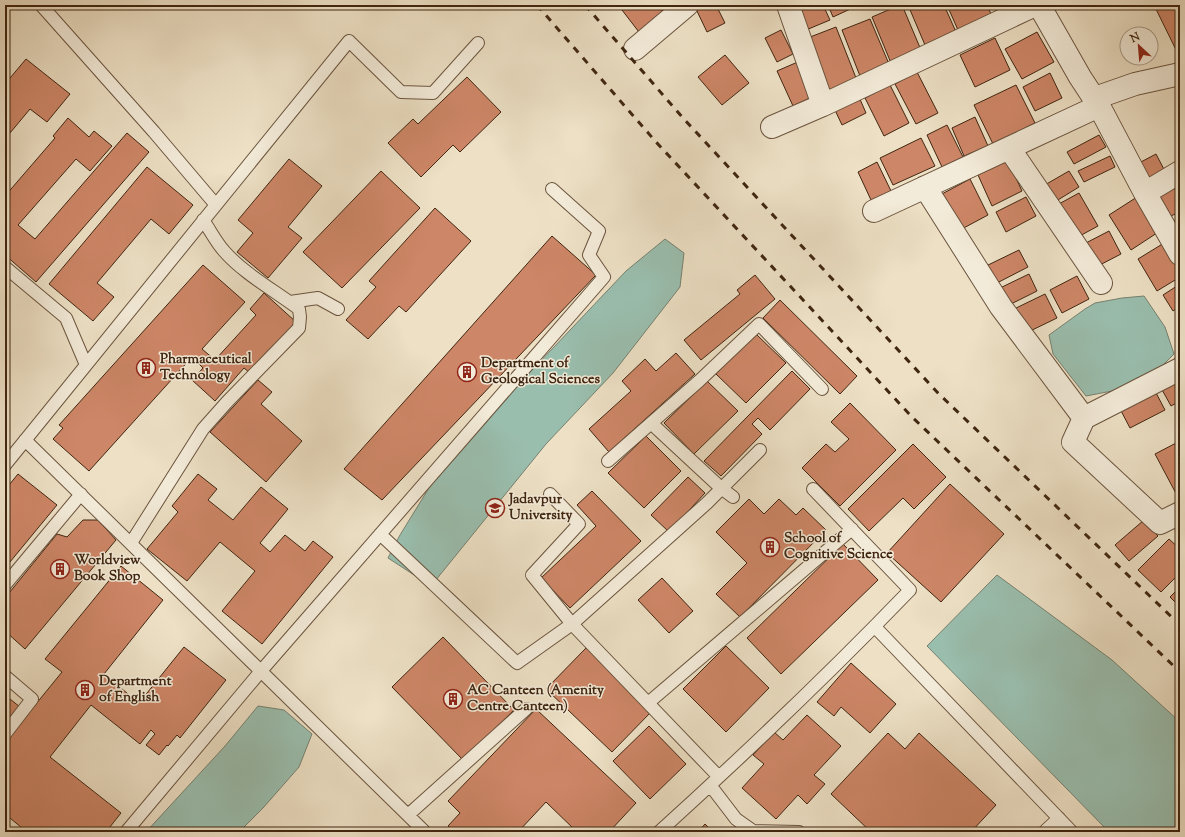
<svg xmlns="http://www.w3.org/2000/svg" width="1185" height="837" font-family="'Sorts Mill Goudy',serif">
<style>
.water{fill:#9abeae;stroke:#76816f}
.building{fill:#cd8667;stroke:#402611}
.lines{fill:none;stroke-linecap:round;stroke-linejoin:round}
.lane-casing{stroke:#6b543e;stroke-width:14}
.street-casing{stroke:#6b543e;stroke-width:24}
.lane{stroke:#f3ebd9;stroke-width:12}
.street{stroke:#f3ebd9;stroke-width:22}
.rail{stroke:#402611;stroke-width:3;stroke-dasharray:7 7;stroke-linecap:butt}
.labels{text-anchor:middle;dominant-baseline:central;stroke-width:3;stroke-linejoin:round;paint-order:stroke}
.poi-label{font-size:14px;font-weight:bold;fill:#402611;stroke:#f3ebd9;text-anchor:start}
</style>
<rect width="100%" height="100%" fill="#ede0c5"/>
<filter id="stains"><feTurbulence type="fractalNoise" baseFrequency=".005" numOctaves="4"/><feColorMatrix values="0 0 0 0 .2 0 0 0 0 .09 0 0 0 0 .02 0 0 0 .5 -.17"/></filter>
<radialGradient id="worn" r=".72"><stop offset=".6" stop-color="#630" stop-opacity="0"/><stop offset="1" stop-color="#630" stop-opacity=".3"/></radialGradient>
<!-- water -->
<path class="water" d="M665,239L684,253L680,287L613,373L546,444L431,586L388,558L400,535L445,462L626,271Z
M1144,296L1165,327L1174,354L1154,374L1112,391L1086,396L1053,354L1049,335L1085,309L1095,303L1122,298Z
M997,575L1112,660L1180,722V832H1109L927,646Z
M258,706L284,710L312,734L299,767L263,808L239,832H146L225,746Z"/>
<!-- building -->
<path class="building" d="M628,5H658L667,17L642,36L622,10Z
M705,5H716L725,23L707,32L696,9Z
M796,5H823L830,20L806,30Z
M828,5H859L833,17Z
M900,5H902L921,50L891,63L872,17Z
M908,5H944L956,32L925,45Z
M947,5H987L991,14L958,30Z
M993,5H1009L997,12Z
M1154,5H1180V58Z
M870,19L889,64L860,76L842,30Z
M836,27L858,83L827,95L805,39Z
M781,30L793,54L777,62L765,38Z
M1037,32L1054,62L1022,79L1005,49Z
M995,38L1010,70L975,87L960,55Z
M725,55L749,83L722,105L698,77Z
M26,59L70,94L47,122L30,109L5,139V84Z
M800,61L816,95L793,106L777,71Z
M917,72L938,113L916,124L895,84Z
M1050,73L1062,98L1035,111L1023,87Z
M467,77L501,112L460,152L453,145L421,177L388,143L413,119L418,124Z
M890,85L909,123L884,136L865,98Z
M1016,85L1035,123L993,144L974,105Z
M859,97L866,113L842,125L834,108Z
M975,117L988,146L964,156L952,128Z
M68,118L89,137L94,131L112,146L90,171L76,159L18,225L35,239L127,133L149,152L36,282L5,255V196L55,138L53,136Z
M947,125L963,157L942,167L927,135Z
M1099,135L1106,147L1074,164L1067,152Z
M921,138L935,166L893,185L880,158Z
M1156,154L1168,177L1151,186L1139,163Z
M1110,156L1115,167L1084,182L1078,171Z
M289,159L322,186L288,227L302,238L268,278L237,252L253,233L238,220Z
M1008,161L1022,191L992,206L978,175Z
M877,162L891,191L871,200L858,172Z
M147,167L193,205L169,234L151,219L97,283L114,297L93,321L49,284Z
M381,171L420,208L342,288L303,252Z
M1069,171L1079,187L1053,203L1043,186Z
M970,179L988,215L958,231L940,195Z
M1180,181V212L1166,218L1154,194Z
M1079,193L1098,226L1076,238L1057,205Z
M1026,197L1036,216L1006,232L996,212Z
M1137,197L1160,231L1131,250L1109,215Z
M435,208L471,241L406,312L399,306L368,339L346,320L376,287L369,281Z
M1180,218V236L1173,222Z
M1109,231L1121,254L1094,268L1082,245Z
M552,236L596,275L382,500L344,469Z
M1164,243L1180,270V277L1157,291L1138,259Z
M1019,250L1028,267L995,284L986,266Z
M203,265L245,302L202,349L215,360L256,315L250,309L264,293L296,322L250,373L244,368L215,401L192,380L203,368L192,357L89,471L53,439L63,428L59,425Z
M1029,274L1037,291L1007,306L998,289Z
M755,275L775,299L701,360L684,340L740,294L737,290Z
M1077,276L1089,299L1062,313L1050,290Z
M1180,284V306L1173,311L1163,295Z
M1045,294L1057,318L1026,333L1014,309Z
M780,300L857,376L840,394L763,318Z
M756,334L786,363L746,403L716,374Z
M676,353L695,374L609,452L589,429L631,391L622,381L645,359L656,371Z
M792,371L810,389L770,430L758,418L752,424L762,434L721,476L704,461Z
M1180,376V401L1171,406L1160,386Z
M258,380L272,392L261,404L302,441L266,482L210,432Z
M707,381L738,411L694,454L664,423Z
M1154,389L1165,410L1130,428L1119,407Z
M850,403L896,450L840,506L802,468L826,444L835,452L849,439L831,422Z
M646,436L681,471L644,508L608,473Z
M1180,441V501L1155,454Z
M913,444L946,477L914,509L903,498L869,531L848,509Z
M18,474L57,505L5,568V490Z
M198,474L217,489L208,500L233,520L261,487L288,509L260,543L270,552L285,535L305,551L313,541L333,557L262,644L222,611L255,571L220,542L187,581L147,549L178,512L172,506Z
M688,477L705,493L669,532L651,515Z
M950,484L1004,534L941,602L887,553Z
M592,491L641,541L570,608L541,578L596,526L577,505Z
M749,499L764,514L779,499L796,515L803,508L826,530L740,617L716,594L747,563L716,532Z
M83,520H98L116,540L25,649L5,631V598L57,534L67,537Z
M1144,520L1158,536L1129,561L1115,545Z
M1169,539L1180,549V573L1161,592L1138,570Z
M843,544L878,580L781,674L747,638Z
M121,566L163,600L104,674L139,703L184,647L226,680L180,738L177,735L168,746L167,745L159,755L146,745L155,734L151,730L140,744L91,705L50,757L121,813L106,832H27L5,814V742L62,672L45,659Z
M662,578L693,611L669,633L638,600Z
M1180,587V607L1170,597Z
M443,637L514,710L463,760L392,687Z
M726,646L769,688L726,732L683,689Z
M586,648L652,711L612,752L546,689Z
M851,663L896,704L870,733L841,707L834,716L817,702Z
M5,695L20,707L5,725Z
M536,709L636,803L609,832H577L546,802L518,832H455L448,826L460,813L448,801Z
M807,715L841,746L814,775L825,784L807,804L798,795L776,819L742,788L764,764L753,755L774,732L783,740Z
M649,726L686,764L650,799L613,761Z
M888,733L905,749L919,733L996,805L971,832H871L831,794Z
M705,824L713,832H698Z"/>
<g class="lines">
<!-- lane casing -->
<g class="lane-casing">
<path id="lane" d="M41,5L154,132L216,205
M5,267L66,318L86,365
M290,302L318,298L338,309
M651,423L721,488L733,497
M25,440L425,832
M608,461L699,381L759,324L822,389
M5,465L349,41L401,92L433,93L478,43
M550,494L579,524L532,575L572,624L707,503L760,450
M380,534L517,663L572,624L719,777
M131,543L203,429L227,402L299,328L300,317L299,309C275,291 243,273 224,251C216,242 210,230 203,220
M5,585L81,494
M875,627L1072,832
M5,676L32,699L5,734
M648,703L852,529
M710,785L736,819L753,831L799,832
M408,815L526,709
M126,832L261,671L604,277L589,255L599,231L552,189
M659,832C745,754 829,674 910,590L813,489
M1044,832L1059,818"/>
</g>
<!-- street casing -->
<g class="street-casing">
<path id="street" d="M788,5L823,105
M1039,5L1080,77L1099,106L1145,193L1180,254
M635,49L687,5
M1095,98L1135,84L1180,74
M772,127L823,105L1035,5
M1009,148L1101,283
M925,187L1001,307L1084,418L1073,442L1160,523L1180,513
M1145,193L1180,172
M874,211L1099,106
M1084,418L1180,369"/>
</g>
<!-- lane -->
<use href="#lane" class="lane"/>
<!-- street -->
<use href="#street" class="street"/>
<!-- rail -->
<path class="rail" d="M537,5L656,142L912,417L1180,672
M585,5L683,118L938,393L1180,625"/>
</g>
<!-- icons -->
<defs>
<g id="building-ring" transform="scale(1)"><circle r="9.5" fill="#f3ebd9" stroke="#8f2418" stroke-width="1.5"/><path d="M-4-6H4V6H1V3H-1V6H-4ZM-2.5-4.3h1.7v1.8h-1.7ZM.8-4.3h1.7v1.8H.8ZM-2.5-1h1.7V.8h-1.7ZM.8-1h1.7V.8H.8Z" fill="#8f2418"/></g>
<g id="university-ring" transform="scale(1)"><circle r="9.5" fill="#f3ebd9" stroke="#8f2418" stroke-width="1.5"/><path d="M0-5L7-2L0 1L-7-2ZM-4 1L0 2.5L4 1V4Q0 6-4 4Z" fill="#8f2418"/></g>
</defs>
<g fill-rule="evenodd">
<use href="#building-ring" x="146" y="368"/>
<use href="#building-ring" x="467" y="372"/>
<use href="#university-ring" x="495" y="508"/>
<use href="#building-ring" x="770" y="547"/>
<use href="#building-ring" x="60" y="569"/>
<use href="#building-ring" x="85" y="690"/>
<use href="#building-ring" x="453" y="699"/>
</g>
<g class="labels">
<!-- poi labels -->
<g class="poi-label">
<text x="160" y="360">Pharmaceutical<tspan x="160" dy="16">Technology</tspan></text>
<text x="481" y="364">Department of<tspan x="481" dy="16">Geological Sciences</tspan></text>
<text x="509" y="500">Jadavpur<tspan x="509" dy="16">University</tspan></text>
<text x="784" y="539">School of<tspan x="784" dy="16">Cognitive Science</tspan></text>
<text x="74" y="561">Worldview<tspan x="74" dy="16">Book Shop</tspan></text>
<text x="99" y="682">Department<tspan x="99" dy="16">of English</tspan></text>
<text x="467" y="691">AC Canteen (Amenity<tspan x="467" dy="16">Centre Canteen)</tspan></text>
</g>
</g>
<!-- margin -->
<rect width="1185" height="837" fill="none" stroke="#ede0c5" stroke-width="20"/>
<rect x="6" y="6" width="1173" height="825" fill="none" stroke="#402611" stroke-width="2"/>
<rect x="10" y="10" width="1165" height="817" fill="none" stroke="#402611"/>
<!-- north arrow -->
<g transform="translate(1139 46) rotate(334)"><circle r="19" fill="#f3ebd9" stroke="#ab9c89"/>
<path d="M0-3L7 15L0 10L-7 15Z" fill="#8f2418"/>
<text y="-6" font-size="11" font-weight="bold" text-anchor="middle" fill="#402611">N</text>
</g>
<rect width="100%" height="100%" filter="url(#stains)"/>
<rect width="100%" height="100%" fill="url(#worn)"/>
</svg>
